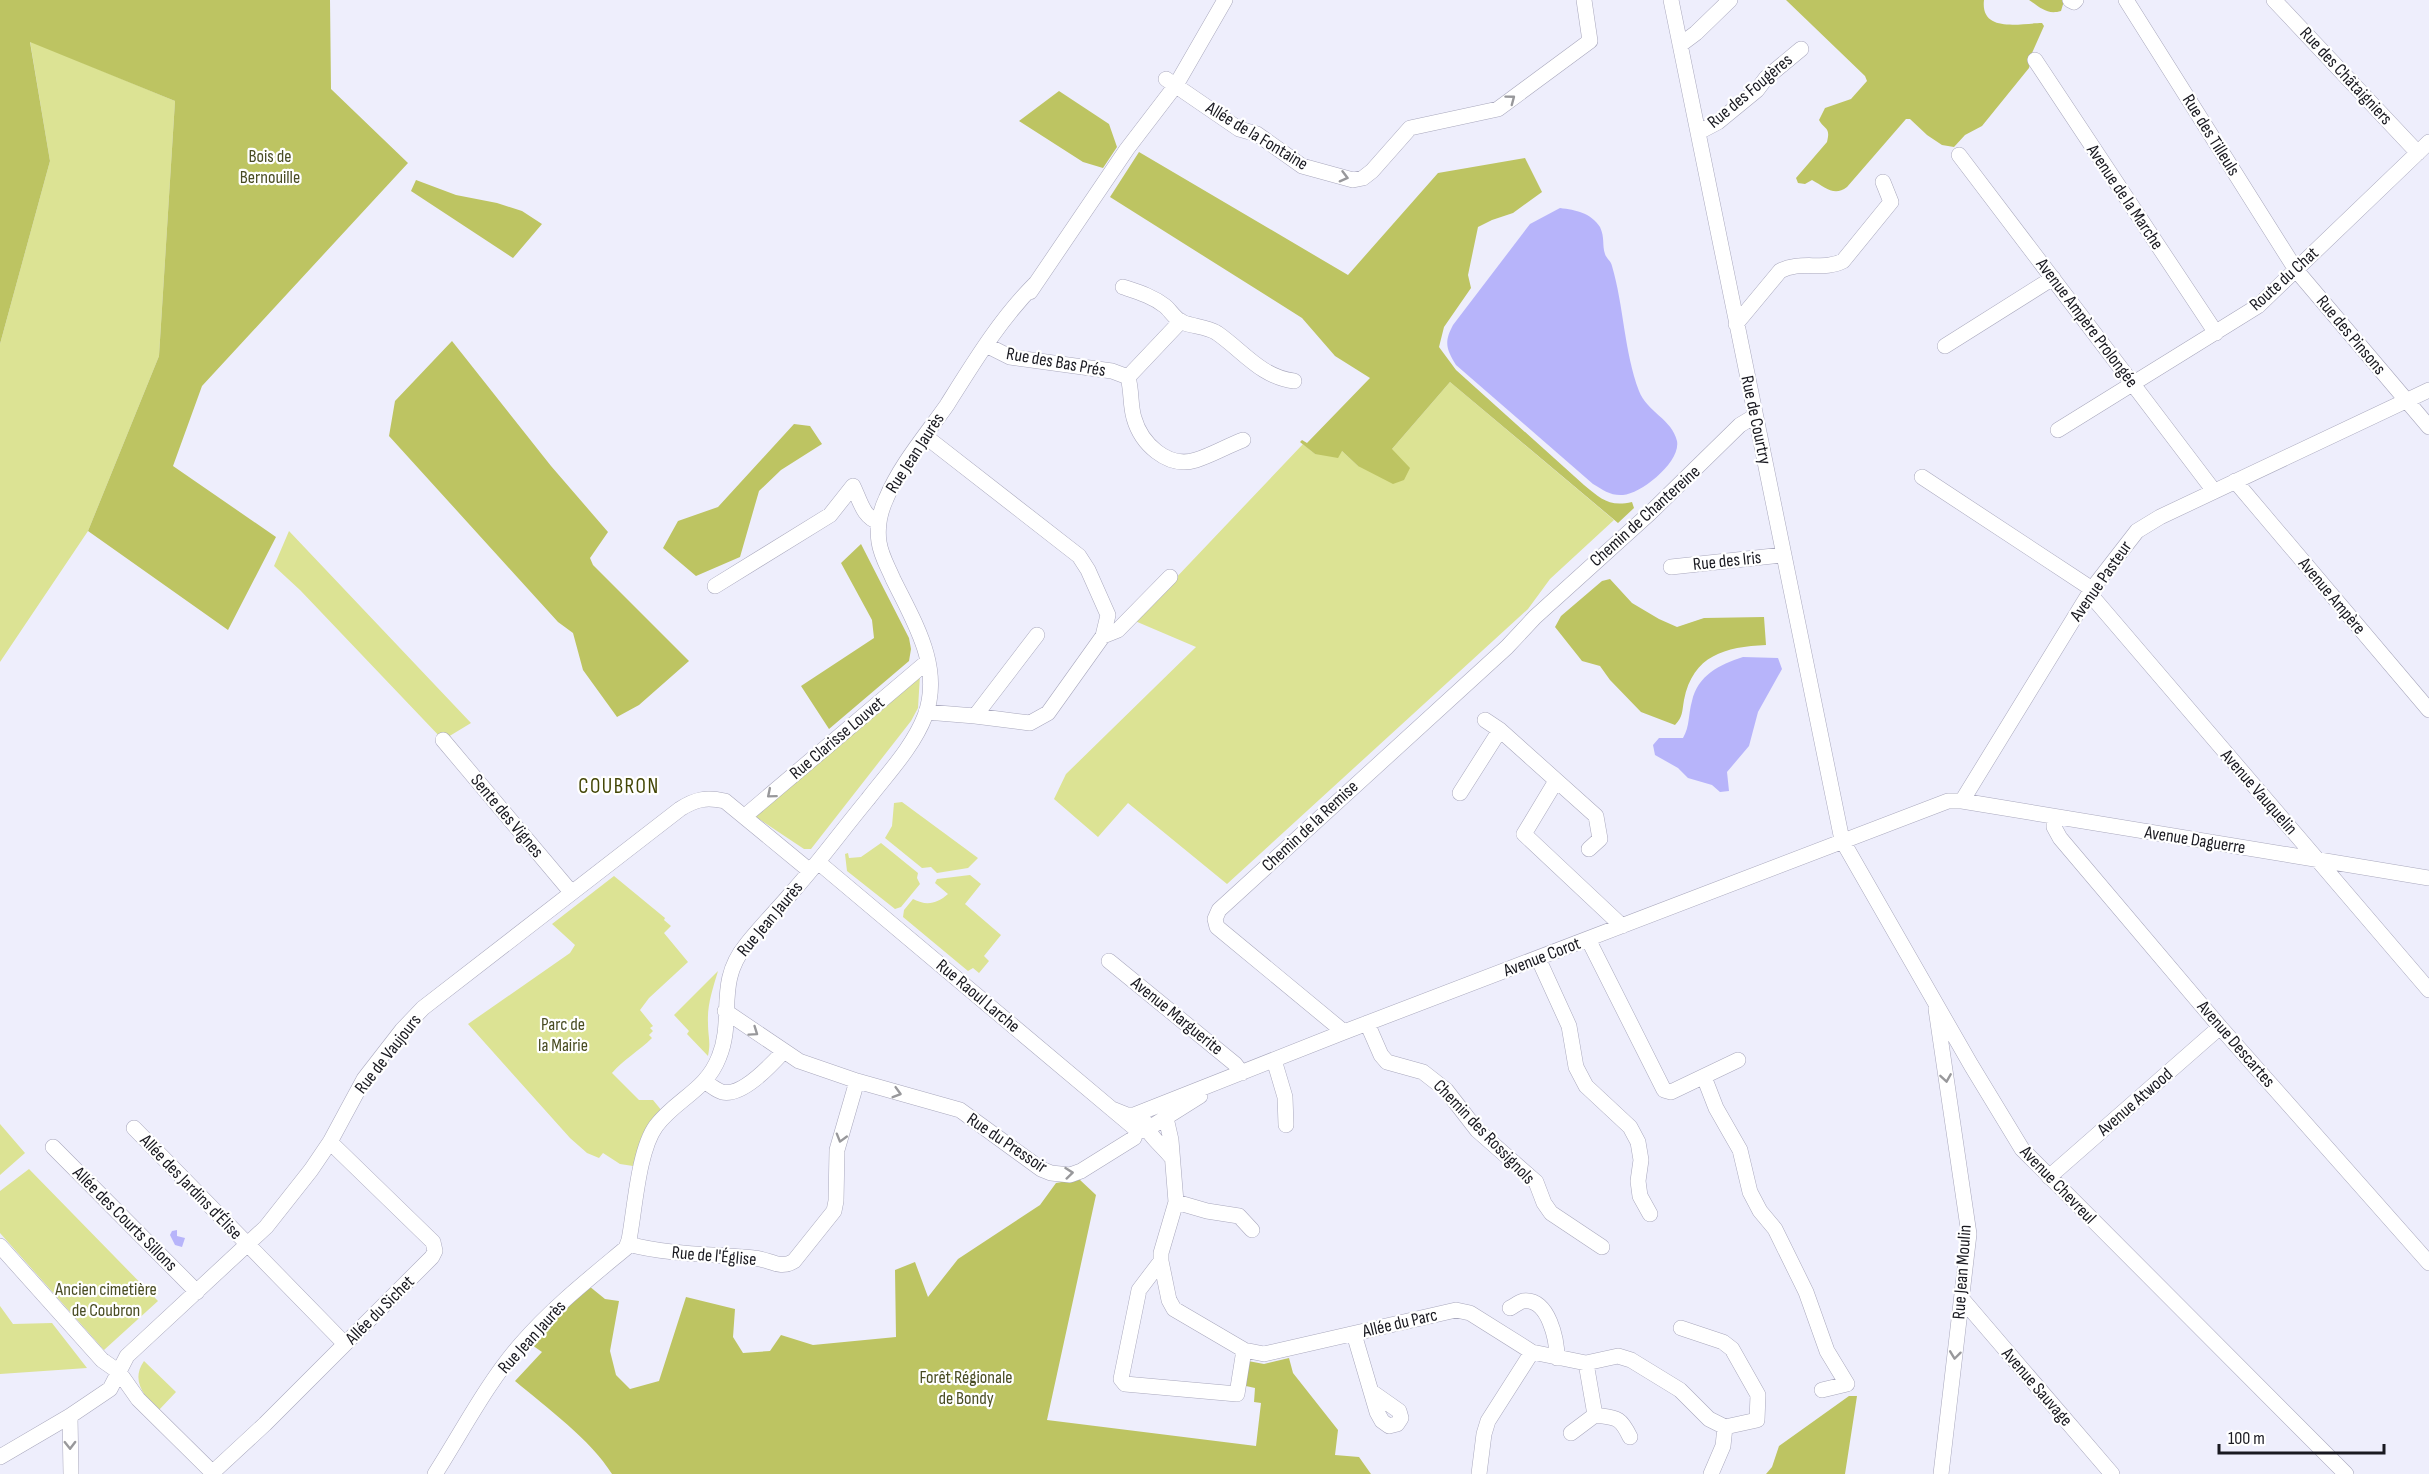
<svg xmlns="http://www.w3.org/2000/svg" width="2429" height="1474" font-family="'Sofia Sans Condensed',sans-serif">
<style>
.green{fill:#dce394}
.forest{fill:#bdc462}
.water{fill:#b7b4fa}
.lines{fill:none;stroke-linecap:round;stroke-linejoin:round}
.minor-casing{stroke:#a9a8bd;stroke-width:16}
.minor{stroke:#fff;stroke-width:15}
.oneway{stroke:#98989b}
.labels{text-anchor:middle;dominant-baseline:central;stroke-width:4.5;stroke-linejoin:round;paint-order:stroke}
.street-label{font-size:18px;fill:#191920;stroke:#fff}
.park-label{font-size:18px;fill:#494c23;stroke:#fff}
.quarter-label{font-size:21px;letter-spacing:1.5px;fill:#434606;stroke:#fff}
</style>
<rect width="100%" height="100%" fill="#eeeefc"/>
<!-- green -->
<path class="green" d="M30,41L175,101L159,356L88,531L0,662V344L50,161Z
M1450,382L1614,520L1550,579L1528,609L1227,884L1128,803L1098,837L1054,799L1066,774L1196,647L1135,621L1303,444L1315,454L1342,451L1358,466L1392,449Z
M289,531L471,723L443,740L300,590L274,566Z
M920,675L918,708L911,721L811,849H804L753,815Z
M902,802L978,858L968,868L937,873L931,867L922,868L885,838L892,826L894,803Z
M881,843L918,873L917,878L920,884L901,907L895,909L847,871L845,854L848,853L849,858L861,857Z
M970,875L981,884L965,904L1001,935L984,956L989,961L979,973L973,968L968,971L903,917L904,910L913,899C926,906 937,904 948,894L935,883L937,879Z
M614,876L665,918L664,920L671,926L664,933L688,962L649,998L640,1010L653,1026L650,1028L653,1031L649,1035L652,1038C639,1051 624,1059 612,1073L639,1100H653L662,1111L637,1152L633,1166L620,1164L603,1153L599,1158L587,1153L570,1138L468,1024L570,953L575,945L552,924Z
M718,971C713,988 707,1005 708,1023C708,1037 711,1041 708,1056L687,1034L689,1031L674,1015Z
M0,1124L25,1153L0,1175Z
M29,1169L158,1301L104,1350L0,1233V1191Z
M0,1306L13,1324L52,1323L87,1368L0,1374Z
M144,1361L176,1392L158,1411C145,1396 130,1381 144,1361Z"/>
<!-- forest -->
<path class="forest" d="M0,0H330L331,89L408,163L202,386L173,466L276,537L228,630L88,531L159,356L175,101L30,42L50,161L0,344Z
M1786,0H1984C1980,34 2022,23 2042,23L2044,26L2032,53L2029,68L1982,126L1965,135L1954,147L1942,145L1927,135L1910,119H1906L1847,187C1834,197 1825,187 1812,180L1805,184L1798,183L1796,178L1827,142C1831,126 1824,130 1819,120L1825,108L1851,99L1867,81L1865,76Z
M2029,0H2063L2064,1L2061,11C2047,15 2041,8 2029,0Z
M1059,91L1109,124L1117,147L1103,168L1083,162L1019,121Z
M1139,152L1348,275L1438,173L1525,158L1542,192L1513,213L1492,220L1478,227L1468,275L1471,288L1444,327L1439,347L1456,370L1584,485C1601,499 1609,507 1632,502L1634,508L1618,523L1450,382L1392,449L1410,468L1404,480L1393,484L1358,466L1342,451L1338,458L1315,454L1300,442L1302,440L1307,443L1370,378L1335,356L1302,318L1110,197Z
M416,180L456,195L497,203L522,211L542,224L513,258L411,191Z
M452,341L551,466L608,532L590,558L593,565L689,661L639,705L617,717L583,670L573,633L558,622L389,436L395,401Z
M794,424L810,426L822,444L781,470L759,491L740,557L696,576L663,548L678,521L718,507Z
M861,544L909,638L911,649L909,661L829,729L801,686L874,638L872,620L841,563Z
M1610,579L1632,603L1659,619L1677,627L1704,618L1764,617L1766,645C1725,647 1693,655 1684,700C1682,711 1683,717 1675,725L1641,712L1610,680L1600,666L1582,661L1555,627L1561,616L1602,581Z
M1079,1179L1096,1195L1047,1420L1256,1446L1261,1403L1254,1402L1255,1388L1246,1386L1248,1361L1264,1364L1289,1358L1293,1373L1338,1430L1335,1455L1359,1457L1371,1474H612C591,1440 546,1407 515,1381L542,1352L529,1343L589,1286L605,1299L619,1301L610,1351L616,1375L630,1389L659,1381L686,1297L735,1309L733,1337L743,1353L770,1351L781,1335L813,1345L896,1337L895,1270L915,1262L928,1297L958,1259L1040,1205L1056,1183Z
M1849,1396H1857L1845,1474H1766L1772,1467L1779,1446Z"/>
<!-- water -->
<path class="water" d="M1560,208C1576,210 1591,213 1600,227C1605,238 1602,245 1605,254C1606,258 1611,261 1612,266C1624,307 1624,351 1639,391C1647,412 1672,419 1677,441C1681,462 1641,494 1623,495C1611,496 1603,490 1593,484L1456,365C1446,349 1444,342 1453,325L1530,224Z
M1743,657L1778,658L1782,669L1758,712L1749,746L1727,772L1729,791L1720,792L1712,785L1688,778L1678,768L1655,755L1653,745L1659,738H1683C1690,726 1688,715 1692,701C1698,675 1719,665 1743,657Z
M177,1230V1236L185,1238L182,1247L175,1245L170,1235L172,1231Z"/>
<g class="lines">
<!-- minor casing -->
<g class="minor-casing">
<path id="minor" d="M1671,0L1842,840L1971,1065L2022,1149L2346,1474
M2070,0L2074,2L2076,0
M2126,0L2296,270L2429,427
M2274,0L2418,153
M1680,45L1696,33L1730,0
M2035,60L2216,333
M1166,79L1239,129L1257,134L1302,166L1353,180L1363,178L1372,171L1410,128L1498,109L1590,41L1584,0
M1699,132L1718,122L1757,90L1766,78L1801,49
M1959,155L2214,491
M1123,287C1138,292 1152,296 1165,306C1170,310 1175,319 1182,322C1193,327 1206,326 1217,333C1243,351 1261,377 1294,381
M1030,292L1127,149L1176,85L1225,0
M1736,324L1780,271C1800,260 1824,271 1843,261L1891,202L1883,182
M986,345L1010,357L1112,371L1128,377
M1945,346L2053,278
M1128,377C1132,392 1130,405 1134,418C1141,443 1167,469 1196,460C1212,455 1227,446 1243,440
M1128,377L1181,321
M2058,430L2258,306L2429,142
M925,436L1079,556L1088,570L1108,615L1103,636L1048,713L1030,723L975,716L926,712
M1922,477L2092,589
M2235,481L2429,710
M1671,567L1783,555
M715,586L830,515L853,486C860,500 863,518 879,522
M2089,593L2429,990
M1103,636L1118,630L1170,577
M975,716L1037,635
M1485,720L1500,730L1596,816L1600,839L1589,849
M443,740L571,892
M1556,781L1524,834L1622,926
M1460,793L1500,730
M1962,801L2092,589L2137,531L2160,517L2429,390
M745,816L928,661
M2054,817V827L2060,838L2220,1027L2429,1263
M818,862L1138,1131L1146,1130L1200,1096
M1588,939L1664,1090L1671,1092L1738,1060
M1538,958L1569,1026L1576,1067L1586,1086L1630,1127L1638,1142L1641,1160L1638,1181L1640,1196L1650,1214
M1109,961L1235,1064L1242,1073
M1936,1009L1969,1234L1941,1474
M725,1011L799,1061L857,1081L960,1110L1041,1169L1051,1173L1070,1175L1081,1171L1134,1138L1139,1124
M1367,1023L1381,1055L1387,1062L1423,1072L1446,1090L1477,1130L1536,1182L1544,1203L1551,1213L1602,1247
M1344,1032L1217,927L1215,919L1219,910L1507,647L1535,617L1650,513L1740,425L1755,416
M1274,1060L1285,1097L1286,1125
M1704,1077L1716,1108L1740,1150L1750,1192L1760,1211L1775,1229L1806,1292L1827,1351L1847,1384L1822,1390
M706,1082C711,1086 716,1090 722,1092C742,1097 771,1065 783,1052
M1112,1109L1127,1115H1134L1344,1032L1948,801H1962L2429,878
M1166,1118L1171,1140L1176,1202L1161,1253V1261L1169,1300L1174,1309L1244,1350L1264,1354L1456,1310L1470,1313L1532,1352L1586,1363L1618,1356L1631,1360L1680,1390L1709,1419L1725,1427L1757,1420L1758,1395L1732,1349L1723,1342L1681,1328
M1144,1121C1147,1135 1163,1146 1172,1158
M134,1128L345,1344
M53,1147L197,1292
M2049,1177L2220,1027
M1176,1202L1207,1211L1239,1216L1252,1230
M628,1244C669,1255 712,1254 754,1258C769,1259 780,1270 794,1261L834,1211L836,1201L837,1150L857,1081
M0,1246L102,1360L119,1372L138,1399L214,1474
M1161,1261L1139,1290L1121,1379L1125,1384L1237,1394L1244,1350
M1962,1299L2112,1474
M1510,1308C1514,1306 1519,1302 1523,1301C1549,1297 1557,1341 1557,1358
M1354,1334L1377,1412L1382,1421L1389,1426L1397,1424L1401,1418L1399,1411L1372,1392
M1586,1363L1595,1415
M70,1416L71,1474
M1571,1433L1595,1415C1616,1418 1620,1416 1630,1437
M0,1457L70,1416L110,1389L127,1356L266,1227L311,1170L330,1142L364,1079L402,1030L423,1008L680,809C696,799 706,797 725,801L810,871
M212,1473L265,1424L432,1257L435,1251L433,1242L330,1142
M435,1474C463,1430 487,1383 521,1344C552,1308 590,1278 626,1248L629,1240C635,1209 638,1151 656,1126C676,1099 706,1091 719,1057C735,1018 715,983 746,945C761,926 778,909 794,890C820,861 843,829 868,799C888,773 913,747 925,716C943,667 914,622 893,579C888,567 881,556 879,542C877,528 880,512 886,499C900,465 926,435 947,405C974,362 1000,319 1036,283
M1479,1474L1484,1434L1488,1421L1532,1352
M1711,1474L1723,1446L1725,1427"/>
</g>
<!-- minor -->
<use href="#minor" class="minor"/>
</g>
<!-- one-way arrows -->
<defs><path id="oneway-chevron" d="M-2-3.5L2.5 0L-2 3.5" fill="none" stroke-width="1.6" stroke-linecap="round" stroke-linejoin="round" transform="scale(1.5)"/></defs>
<g class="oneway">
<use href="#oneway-chevron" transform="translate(1511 99) rotate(-37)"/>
<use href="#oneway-chevron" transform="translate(1344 177) rotate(15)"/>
<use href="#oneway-chevron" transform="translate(771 794) rotate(140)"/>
<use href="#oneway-chevron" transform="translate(754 1032) rotate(35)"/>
<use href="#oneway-chevron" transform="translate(1946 1078) rotate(81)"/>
<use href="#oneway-chevron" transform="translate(897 1093) rotate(16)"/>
<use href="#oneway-chevron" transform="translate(841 1138) rotate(106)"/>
<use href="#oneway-chevron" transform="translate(1069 1173) rotate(-6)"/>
<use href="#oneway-chevron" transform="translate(1955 1355) rotate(97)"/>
<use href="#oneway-chevron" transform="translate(70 1445) rotate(89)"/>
</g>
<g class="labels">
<!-- street labels -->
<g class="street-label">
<text transform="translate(2346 76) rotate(47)">Rue des Châtaigniers</text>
<text transform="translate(1750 91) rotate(-40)">Rue des Fougères</text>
<text transform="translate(2211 135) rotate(58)">Rue des Tilleuls</text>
<text transform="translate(1257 136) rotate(31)">Allée de la Fontaine</text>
<text transform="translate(2125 197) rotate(56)">Avenue de la Marche</text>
<text transform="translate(2284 279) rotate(-42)">Route du Chat</text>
<text transform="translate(2087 323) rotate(53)">Avenue Ampère Prolongée</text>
<text transform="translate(2351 335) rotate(50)">Rue des Pinsons</text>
<text transform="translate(1056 362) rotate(10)">Rue des Bas Prés</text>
<text transform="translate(1756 420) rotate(78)">Rue de Courtry</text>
<text transform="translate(915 453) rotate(-57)">Rue Jean Jaurès</text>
<text transform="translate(1645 516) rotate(-42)">Chemin de Chantereine</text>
<text transform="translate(1727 561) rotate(-6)">Rue des Iris</text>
<text transform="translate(2101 581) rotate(-55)">Avenue Pasteur</text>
<text transform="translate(2332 596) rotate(50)">Avenue Ampère</text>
<text transform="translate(837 738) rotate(-40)">Rue Clarisse Louvet</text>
<text transform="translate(2259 792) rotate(49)">Avenue Vauquelin</text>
<text transform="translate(507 816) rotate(50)">Sente des Vignes</text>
<text transform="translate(1310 826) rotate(-43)">Chemin de la Remise</text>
<text transform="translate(2195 840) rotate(9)">Avenue Daguerre</text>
<text transform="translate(770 919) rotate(-50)">Rue Jean Jaurès</text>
<text transform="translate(1542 957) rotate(-21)">Avenue Corot</text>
<text transform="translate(978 996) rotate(40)">Rue Raoul Larche</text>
<text transform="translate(1177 1016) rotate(39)">Avenue Marguerite</text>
<text transform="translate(2236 1044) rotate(49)">Avenue Descartes</text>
<text transform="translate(388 1054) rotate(-52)">Rue de Vaujours</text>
<text transform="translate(2135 1102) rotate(-41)">Avenue Atwood</text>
<text transform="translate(1484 1132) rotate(46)">Chemin des Rossignols</text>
<text transform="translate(1007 1143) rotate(34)">Rue du Pressoir</text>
<text transform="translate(2058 1185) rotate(46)">Avenue Chevreul</text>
<text transform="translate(191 1187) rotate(46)">Allée des Jardins d'Élise</text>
<text transform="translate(125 1219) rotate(45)">Allée des Courts Sillons</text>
<text transform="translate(714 1256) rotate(5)">Rue de l'Église</text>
<text transform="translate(1962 1272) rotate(-86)">Rue Jean Moulin</text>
<text transform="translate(380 1310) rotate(-45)">Allée du Sichet</text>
<text transform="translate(1400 1323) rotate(-13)">Allée du Parc</text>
<text transform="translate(532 1337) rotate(-48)">Rue Jean Jaurès</text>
<text transform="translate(2037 1387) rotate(49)">Avenue Sauvage</text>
</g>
<!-- park labels -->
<g class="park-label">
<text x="270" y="156">Bois de<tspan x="270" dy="21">Bernouille</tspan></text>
<text x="563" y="1024">Parc de<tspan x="563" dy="21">la Mairie</tspan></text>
<text x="106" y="1289">Ancien cimetière<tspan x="106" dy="21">de Coubron</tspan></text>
<text x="966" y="1377">Forêt Régionale<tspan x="966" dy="21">de Bondy</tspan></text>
</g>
<!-- quarter labels -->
<g class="quarter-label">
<text x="619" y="786">COUBRON</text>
</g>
</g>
<!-- scale -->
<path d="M2219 1444v9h165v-9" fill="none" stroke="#191920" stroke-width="3"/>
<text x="2228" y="1444" font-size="18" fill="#191920" stroke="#ffffff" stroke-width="4.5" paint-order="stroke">100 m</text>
</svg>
